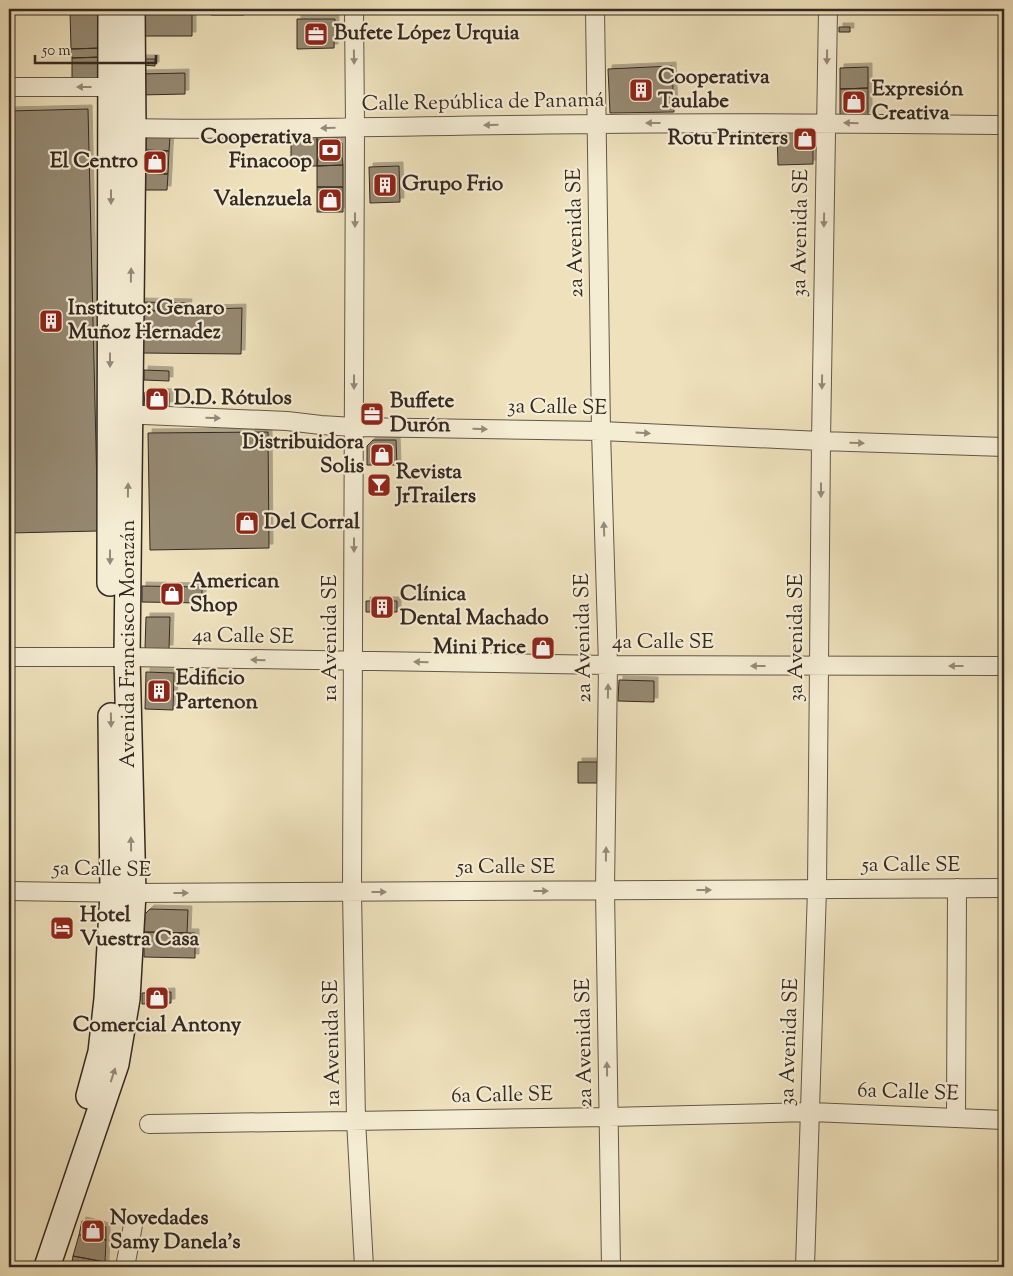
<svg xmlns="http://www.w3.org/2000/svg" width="1013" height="1276" font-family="'Sorts Mill Goudy',serif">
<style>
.building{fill:#958972;stroke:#342922;filter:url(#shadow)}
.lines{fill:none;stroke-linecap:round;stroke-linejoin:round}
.street-casing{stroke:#625748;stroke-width:20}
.secondary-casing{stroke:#342922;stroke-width:28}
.street{stroke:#f4ecd3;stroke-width:18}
.secondary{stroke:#f4ecd3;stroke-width:25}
.oneway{fill:#948a7a}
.labels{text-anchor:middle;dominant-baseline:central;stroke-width:4.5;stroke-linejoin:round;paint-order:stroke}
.poi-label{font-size:21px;font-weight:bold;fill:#342922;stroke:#f4ecd3;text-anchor:start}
.street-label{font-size:21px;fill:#342922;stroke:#f4ecd3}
</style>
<defs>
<filter id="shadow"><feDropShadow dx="4" dy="-4" stdDeviation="0" flood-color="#0004"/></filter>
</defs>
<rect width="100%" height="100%" fill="#eee1bc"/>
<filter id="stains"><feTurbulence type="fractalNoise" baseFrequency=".004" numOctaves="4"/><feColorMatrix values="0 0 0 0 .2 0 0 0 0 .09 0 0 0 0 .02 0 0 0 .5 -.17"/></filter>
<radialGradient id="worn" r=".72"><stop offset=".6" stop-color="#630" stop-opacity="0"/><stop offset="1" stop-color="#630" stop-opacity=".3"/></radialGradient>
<!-- building -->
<path class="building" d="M141,9H176V12H141Z
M211,9H244V15H211Z
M100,10L101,48L71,49L70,11Z
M141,12H192V36H142Z
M297,19H335L334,48L297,49Z
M839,27H850V32H839Z
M101,48V57L72,58L71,49Z
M101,57V75L96,80L72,81V58Z
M141,59H155V66L141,65Z
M672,66L674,112L610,113L608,69Z
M868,67V88L840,89V68Z
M185,73V94L140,95V74Z
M868,88V116H840V89Z
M88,109L98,531L9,533V111Z
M777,132H809L813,137V164L778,165Z
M150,136L170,137L169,151L143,150V141Z
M317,137V166H291V138Z
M317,137H336L342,143V157H318Z
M143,150L169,151L168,174L142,173Z
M318,157H342L343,165L317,166Z
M343,165V187H317V166Z
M399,166L400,202L370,203L369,167Z
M142,173L168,174L167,190H142Z
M317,187H343V212H317Z
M141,302L188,303L187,311H141Z
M242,308L241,354L141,353V311Z
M144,370L169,371V381L144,380Z
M145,392L169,393V406H144Z
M268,432L269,548L150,550L148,433Z
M373,440H396L397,465H367V446Z
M142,586L202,587V603L142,602Z
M366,601H397V612H366Z
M146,617H170L169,649H145Z
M539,641H547L548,654H539Z
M146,672L174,673L173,710L145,709Z
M619,680L654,681V702L618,701Z
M578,762H597V783H578Z
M150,909L188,910L187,933L144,932L145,914Z
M144,932L195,933V958L144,957Z
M171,992V1003L142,1004V993Z
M82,1221L106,1227V1240L79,1235Z
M79,1235L106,1240L105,1262L73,1256Z
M73,1256L105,1262V1267H71Z"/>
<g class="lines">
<!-- street casing -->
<g class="street-casing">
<path id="street" d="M354,9L355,127L352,892L356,1120L364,1267
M595,9L601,431L608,665L605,890L611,1267
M9,87H111L122,89
M122,128C280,131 438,125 597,124C732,122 868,124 1004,125
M120,414L287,421L321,425L354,427L601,431L821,441L1004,447
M9,657H127L608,665L1004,666
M9,891L133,893L1004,888
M956,1118L957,888
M149,1124L608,1117L811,1112L1004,1120
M125,1267L133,1225
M805,1267L817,889L821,441L828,9"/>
</g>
<!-- secondary casing -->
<g class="secondary-casing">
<path id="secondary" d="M110,583L111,9
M89,1096L101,1052L107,999L113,893L111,716
M47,1267L116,1064L127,999L133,893L127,657L133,129L132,9"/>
</g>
<!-- street -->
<use href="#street" class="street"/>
<!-- secondary -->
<use href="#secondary" class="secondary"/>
</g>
<!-- one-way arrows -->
<defs><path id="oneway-solid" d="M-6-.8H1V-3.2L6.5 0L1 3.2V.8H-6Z" transform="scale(1.25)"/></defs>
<g class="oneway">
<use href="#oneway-solid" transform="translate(354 57) rotate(89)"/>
<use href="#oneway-solid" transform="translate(827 57) rotate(91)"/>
<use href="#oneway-solid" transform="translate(84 87) rotate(-180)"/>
<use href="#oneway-solid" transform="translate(653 123) rotate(180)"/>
<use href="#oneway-solid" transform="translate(851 123) rotate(-179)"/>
<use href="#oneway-solid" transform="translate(491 125) rotate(179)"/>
<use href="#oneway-solid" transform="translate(328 128) rotate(179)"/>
<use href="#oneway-solid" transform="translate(111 197) rotate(90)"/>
<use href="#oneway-solid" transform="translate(355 220) rotate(90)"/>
<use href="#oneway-solid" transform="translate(824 220) rotate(91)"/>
<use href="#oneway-solid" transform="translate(131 275) rotate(-89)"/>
<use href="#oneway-solid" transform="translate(110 360) rotate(90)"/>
<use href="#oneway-solid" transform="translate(354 382) rotate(90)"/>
<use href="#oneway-solid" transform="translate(822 382) rotate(91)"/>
<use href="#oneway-solid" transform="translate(213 418) rotate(2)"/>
<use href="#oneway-solid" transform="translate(480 429) rotate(1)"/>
<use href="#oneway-solid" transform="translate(643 433) rotate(3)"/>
<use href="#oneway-solid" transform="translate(857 443) rotate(2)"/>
<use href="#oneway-solid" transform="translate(128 490) rotate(-89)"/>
<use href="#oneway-solid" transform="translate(821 490) rotate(90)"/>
<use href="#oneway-solid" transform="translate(604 529) rotate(-92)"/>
<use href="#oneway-solid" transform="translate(354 545) rotate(90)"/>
<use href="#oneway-solid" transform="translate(110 557) rotate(90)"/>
<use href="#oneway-solid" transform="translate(258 660) rotate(-179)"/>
<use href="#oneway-solid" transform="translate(421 662) rotate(-179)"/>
<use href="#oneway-solid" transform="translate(758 666) rotate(-180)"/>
<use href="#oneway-solid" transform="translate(956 666) rotate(-180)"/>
<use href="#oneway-solid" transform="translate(608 691) rotate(-89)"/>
<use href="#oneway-solid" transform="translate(111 720) rotate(89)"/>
<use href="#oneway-solid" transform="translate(131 844) rotate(-91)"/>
<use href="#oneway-solid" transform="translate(606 854) rotate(-89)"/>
<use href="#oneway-solid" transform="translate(704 890)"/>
<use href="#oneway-solid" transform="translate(541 891)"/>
<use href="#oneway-solid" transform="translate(379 892)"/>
<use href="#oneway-solid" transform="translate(181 893)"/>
<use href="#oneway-solid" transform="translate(607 1069) rotate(-91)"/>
<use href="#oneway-solid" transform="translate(113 1075) rotate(-72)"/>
</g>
<!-- icons -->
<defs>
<g id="office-square" transform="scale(1.25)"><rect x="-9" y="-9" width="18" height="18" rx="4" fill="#8f2418" stroke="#f4ecd3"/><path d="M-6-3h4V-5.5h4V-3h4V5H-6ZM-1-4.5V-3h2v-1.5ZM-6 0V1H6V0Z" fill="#fff"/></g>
<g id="building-square" transform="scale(1.25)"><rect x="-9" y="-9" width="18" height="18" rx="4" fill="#8f2418" stroke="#f4ecd3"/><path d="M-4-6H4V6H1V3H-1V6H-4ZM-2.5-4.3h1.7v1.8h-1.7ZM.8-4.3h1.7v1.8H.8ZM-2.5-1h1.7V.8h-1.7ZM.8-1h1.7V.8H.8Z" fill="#fff"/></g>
<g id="shop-square" transform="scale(1.25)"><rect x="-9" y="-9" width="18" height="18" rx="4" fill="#8f2418" stroke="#f4ecd3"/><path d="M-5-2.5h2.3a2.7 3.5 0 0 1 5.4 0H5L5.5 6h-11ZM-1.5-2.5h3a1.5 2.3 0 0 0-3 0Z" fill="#fff"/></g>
<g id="bank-square" transform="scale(1.25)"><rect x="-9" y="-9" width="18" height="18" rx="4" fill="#8f2418" stroke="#f4ecd3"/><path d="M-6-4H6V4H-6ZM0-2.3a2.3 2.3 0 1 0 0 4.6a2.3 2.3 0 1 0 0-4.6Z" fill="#fff"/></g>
<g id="bar-square" transform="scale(1.25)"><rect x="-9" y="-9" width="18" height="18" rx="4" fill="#8f2418" stroke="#f4ecd3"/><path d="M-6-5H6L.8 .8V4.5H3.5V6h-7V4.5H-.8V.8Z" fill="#fff"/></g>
<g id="hotel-square" transform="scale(1.25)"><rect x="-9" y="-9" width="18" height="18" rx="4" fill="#8f2418" stroke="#f4ecd3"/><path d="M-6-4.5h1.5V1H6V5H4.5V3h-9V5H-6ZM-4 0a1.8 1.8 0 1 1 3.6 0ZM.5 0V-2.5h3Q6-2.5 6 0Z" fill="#fff"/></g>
</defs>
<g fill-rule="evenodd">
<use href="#office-square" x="316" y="34"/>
<use href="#building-square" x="641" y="90"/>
<use href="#shop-square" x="854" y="102"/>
<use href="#shop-square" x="805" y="139"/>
<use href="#bank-square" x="330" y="150"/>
<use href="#shop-square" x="155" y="162"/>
<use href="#building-square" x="385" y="185"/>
<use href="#shop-square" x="330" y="200"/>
<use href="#building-square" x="51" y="321"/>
<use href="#shop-square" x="157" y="399"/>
<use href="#office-square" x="372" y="414"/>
<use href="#shop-square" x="382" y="455"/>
<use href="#bar-square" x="379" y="485"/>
<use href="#shop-square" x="247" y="523"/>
<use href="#shop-square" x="172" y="594"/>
<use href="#building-square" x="382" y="607"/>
<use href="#shop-square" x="543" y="648"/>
<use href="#building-square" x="159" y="691"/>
<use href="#hotel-square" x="62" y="928"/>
<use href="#shop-square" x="157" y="998"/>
<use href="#shop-square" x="93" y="1231"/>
</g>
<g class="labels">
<!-- poi labels -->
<g class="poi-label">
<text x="334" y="34">Bufete López Urquia</text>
<text x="658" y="78">Cooperativa<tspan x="658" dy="24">Taulabe</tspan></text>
<text x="872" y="90">Expresión<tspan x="872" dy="24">Creativa</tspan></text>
<text x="312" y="138" text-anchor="end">Cooperativa<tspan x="312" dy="24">Finacoop</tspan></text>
<text x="788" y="139" text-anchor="end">Rotu Printers</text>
<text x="138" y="162" text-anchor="end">El Centro</text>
<text x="402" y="185">Grupo Frio</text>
<text x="312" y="200" text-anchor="end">Valenzuela</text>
<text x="68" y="309">Instituto: Genaro<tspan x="68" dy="24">Muñoz Hernadez</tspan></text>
<text x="174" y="399">D.D. Rótulos</text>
<text x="390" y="402">Buffete<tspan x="390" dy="24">Durón</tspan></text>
<text x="364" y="443" text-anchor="end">Distribuidora<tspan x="364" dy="24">Solis</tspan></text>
<text x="396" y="473">Revista<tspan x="396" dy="24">JrTrailers</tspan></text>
<text x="264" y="523">Del Corral</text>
<text x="190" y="582">American<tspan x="190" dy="24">Shop</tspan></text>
<text x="400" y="595">Clínica<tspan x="400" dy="24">Dental Machado</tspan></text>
<text x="526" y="648" text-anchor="end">Mini Price</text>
<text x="176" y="679">Edificio<tspan x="176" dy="24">Partenon</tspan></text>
<text x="80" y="916">Hotel<tspan x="80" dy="24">Vuestra Casa</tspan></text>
<text x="157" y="1026" text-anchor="middle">Comercial Antony</text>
<text x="110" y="1219">Novedades<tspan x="110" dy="24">Samy Danela's</tspan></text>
</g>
<!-- street labels -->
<g class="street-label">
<text transform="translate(483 103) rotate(-1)">Calle República de Panamá</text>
<text transform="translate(576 233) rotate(-91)">2a Avenida SE</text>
<text transform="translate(801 233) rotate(-89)">3a Avenida SE</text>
<text transform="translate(557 408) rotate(1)">3a Calle SE</text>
<text transform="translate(243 637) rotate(1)">4a Calle SE</text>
<text transform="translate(331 638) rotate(-90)">1a Avenida SE</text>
<text transform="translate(584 638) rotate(-91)">2a Avenida SE</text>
<text transform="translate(797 638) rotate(-90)">3a Avenida SE</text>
<text x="663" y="643">4a Calle SE</text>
<text transform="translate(129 644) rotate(-90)">Avenida Francisco Morazán</text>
<text x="911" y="866">5a Calle SE</text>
<text x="506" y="868">5a Calle SE</text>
<text transform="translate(102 870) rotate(1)">5a Calle SE</text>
<text transform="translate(790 1042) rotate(-88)">3a Avenida SE</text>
<text transform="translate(333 1043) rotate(-91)">1a Avenida SE</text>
<text transform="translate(585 1043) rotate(-91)">2a Avenida SE</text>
<text transform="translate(908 1093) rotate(2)">6a Calle SE</text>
<text transform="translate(502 1096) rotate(-1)">6a Calle SE</text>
</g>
</g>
<!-- margin -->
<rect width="1013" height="1276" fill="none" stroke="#eee1bc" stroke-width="30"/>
<rect x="10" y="10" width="993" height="1256" fill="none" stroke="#342922" stroke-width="2.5"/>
<rect x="15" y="15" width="983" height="1246" fill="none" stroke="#342922"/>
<!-- scale -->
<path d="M35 55v8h121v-8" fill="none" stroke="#342922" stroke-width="2.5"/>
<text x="42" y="55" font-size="15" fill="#342922" stroke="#f4ecd3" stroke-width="4" paint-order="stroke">50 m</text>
<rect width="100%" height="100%" filter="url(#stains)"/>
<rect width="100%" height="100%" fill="url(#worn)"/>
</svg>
